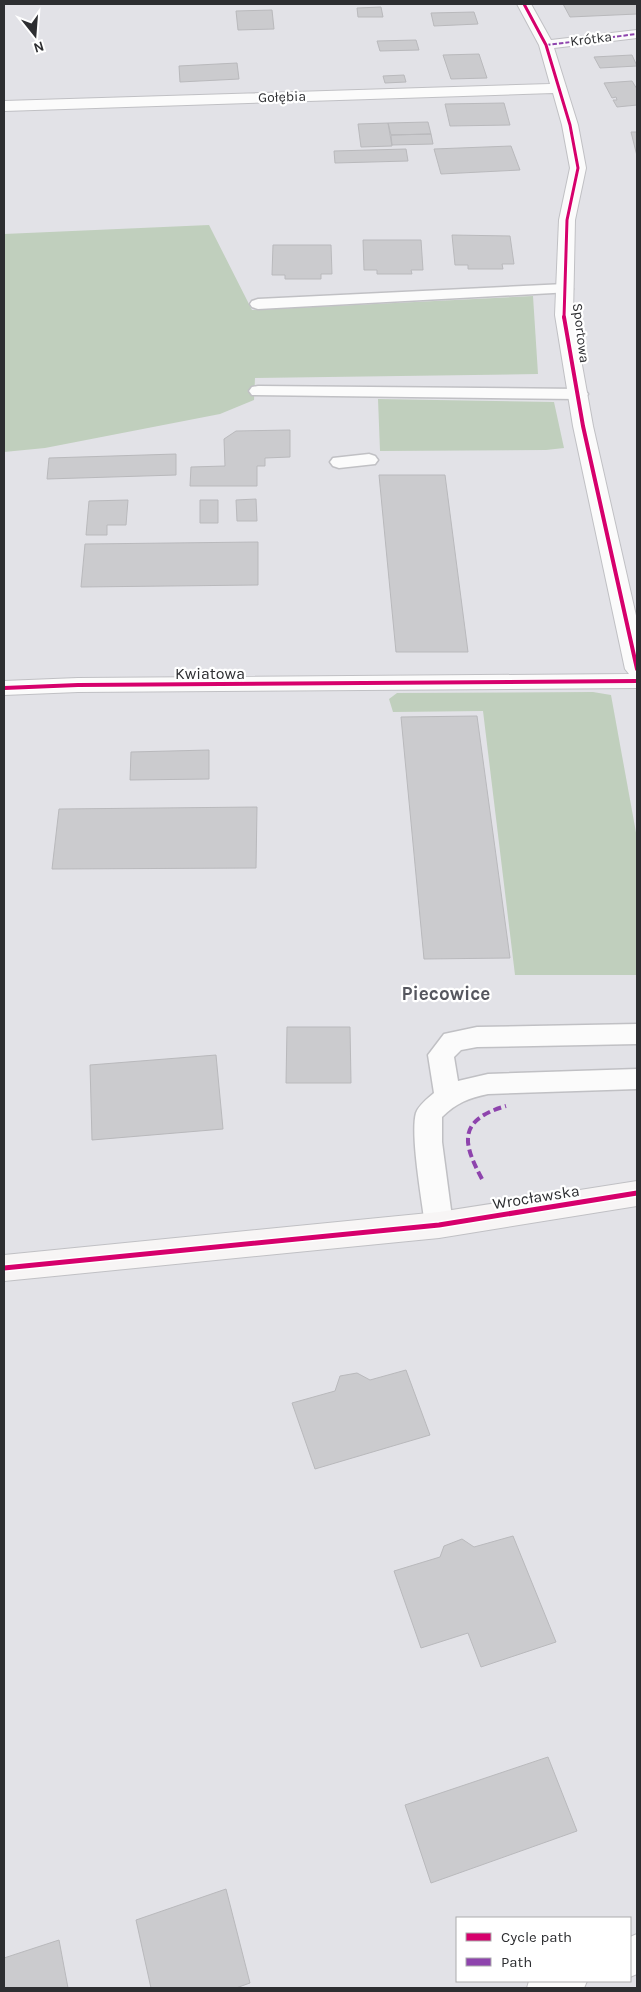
<svg xmlns="http://www.w3.org/2000/svg" width="641" height="1992" font-family="Karla,sans-serif">
<style>
.green{fill:#c0cfbd}
.building{fill:#cbcbce;stroke:#b9b9bc}
.lines{fill:none;stroke-linecap:round;stroke-linejoin:round}
.lane-casing{stroke:#c0c0c4;stroke-width:3}
.street-casing{stroke:#c0c0c4;stroke-width:2}
.secondary-casing{stroke:#c0c0c4;stroke-width:2}
.lane{fill:#fbfbfb;fill-rule:evenodd}
.street{fill:#fbfbfb;fill-rule:evenodd}
.secondary{fill:#f7f5f5;fill-rule:evenodd}
.quiet-far1{stroke:#8e44ad;stroke-width:2;stroke-dasharray:4.5 2;stroke-linecap:butt}
.quiet{stroke:#8e44ad;stroke-width:4;stroke-dasharray:8 4;stroke-linecap:butt}
.cycleway-far2-casing{stroke:#fff;stroke-width:5}
.cycleway-far1-casing{stroke:#fff;stroke-width:6}
.cycleway-casing{stroke:#fff;stroke-width:8}
.cycleway-far2{stroke:#d6006c;stroke-width:3}
.cycleway-far1{stroke:#d6006c;stroke-width:4}
.cycleway{stroke:#d6006c;stroke-width:5}
.labels{text-anchor:middle;dominant-baseline:central;stroke-width:4.5;stroke-linejoin:round;paint-order:stroke}
.far-street-label{font-size:14px;fill:#2d2e31;stroke:#fff}
.street-label{font-size:16px;fill:#2d2e31;stroke:#fff}
.quarter-label{font-size:19px;font-weight:bold;fill:#56575f;stroke:#fff}
</style>
<rect width="100%" height="100%" fill="#e2e2e7"/>
<!-- green -->
<path class="green" d="M209,225L252,310L533,296L538,374L255,378L254,400L220,414L45,448L4,452V234Z
M378,399L554,402L564,448L546,450L380,451Z
M593,692L611,695L637,838V975H515L483,711L393,712L389,699L397,693Z"/>
<!-- building -->
<path class="building" d="M563,4H637V14L570,17Z
M381,7L383,17H358L357,8Z
M272,10L274,29L238,30L236,11Z
M474,12L478,24L434,26L431,13Z
M416,40L419,50L380,51L377,41Z
M479,54L487,78L451,79L443,55Z
M632,55L637,66L600,68L594,57Z
M237,63L239,79L180,82L179,66Z
M404,75L406,82L385,83L383,76Z
M632,81L637,89V105L617,107L613,100H617L616,97L612,98L604,83Z
M504,103L510,125L450,126L445,104Z
M428,122L431,134L391,135L388,123Z
M388,123L392,146L361,147L358,124Z
M631,132H637V156Z
M431,134L433,144L392,145L391,135Z
M511,146L520,170L441,174L434,149Z
M406,149L408,161L335,163L334,151Z
M452,235L510,236L514,264H502L503,269H468V265H455Z
M363,240H421L423,270H411L412,274H377V270H364Z
M273,245H331L332,274H321V279H285V275H272Z
M290,430V457L265,458V466H257V486H190L191,467L225,466L224,439L236,431Z
M176,454V475L47,479L49,458Z
M379,475H445L468,652H396Z
M256,499L257,521H237L236,500Z
M128,500L126,525H107V535H86L89,501Z
M200,500H218V523H200Z
M258,542V585L81,587L85,544Z
M477,716L510,958L424,959L401,717Z
M209,750V779L130,780L131,752Z
M257,807L256,868L52,869L59,809Z
M287,1027H350L351,1083H286Z
M216,1055L223,1129L92,1140L90,1065Z
M406,1370L430,1435L315,1469L292,1403L335,1391L340,1376L357,1373L370,1380Z
M513,1536L556,1642L481,1667L468,1633L421,1648L394,1571L440,1557L444,1546L462,1539L474,1547Z
M548,1757L577,1831L431,1883L405,1805Z
M226,1889L250,1983L236,1988H151L136,1920Z
M59,1940L68,1988H4V1958Z"/>
<g class="lines">
<!-- lane casing -->
<g class="lane-casing">
<path id="lane" d="M565,284L571,286L573,289L571,292L258,309L252,307L250,304L252,301L258,299Z
M258,386L579,389L585,390L588,394L585,398L579,399L252,395L249,391L252,387Z
M369,454L375,456L378,460L375,464L339,468L333,466L330,462L333,458Z
M637,1024V1044L477,1047L461,1050L454,1057L458,1081L488,1074L637,1069V1089L488,1094C469,1098 456,1103 442,1117V1142L453,1225L449,1233L439,1237L429,1233L425,1225C422,1201 410,1134 416,1113C419,1105 427,1099 434,1093L428,1055L444,1034L477,1027Z"/>
</g>
<!-- street casing -->
<g class="street-casing">
<path id="street" d="M517,4H531L551,40L637,30V38L554,48L578,125L586,168L575,220L573,315L593,426L637,620V688L78,692L4,695V681L78,678L629,674L625,669L573,426L555,315L559,220L570,168L562,125L553,93L4,111V101L550,84L539,45Z
M637,1934V1974L630,1977V1937Z
M529,1981H587L584,1988H527Z"/>
</g>
<!-- secondary casing -->
<g class="secondary-casing">
<path id="secondary" d="M637,1181V1206L439,1238L4,1281V1255L439,1212Z"/>
</g>
<!-- lane -->
<use href="#lane" class="lane"/>
<!-- street -->
<use href="#street" class="street"/>
<!-- secondary -->
<use href="#secondary" class="secondary"/>
<!-- quiet-far1 -->
<path class="quiet-far1" d="M546,45L637,34"/>
<!-- quiet -->
<path class="quiet" d="M482,1179C462,1142 458,1120 506,1106"/>
<!-- cycleway-far2 casing -->
<g class="cycleway-far2-casing">
<path id="cycleway-far2" d="M524,4L546,45L570,125L578,168L567,220L564,318"/>
</g>
<!-- cycleway-far1 casing -->
<g class="cycleway-far1-casing">
<path id="cycleway-far1" d="M564,317L583,426L637,669
M4,688L78,685L637,681"/>
</g>
<!-- cycleway casing -->
<g class="cycleway-casing">
<path id="cycleway" d="M4,1268L439,1225L637,1193"/>
</g>
<!-- cycleway-far2 -->
<use href="#cycleway-far2" class="cycleway-far2"/>
<!-- cycleway-far1 -->
<use href="#cycleway-far1" class="cycleway-far1"/>
<!-- cycleway -->
<use href="#cycleway" class="cycleway"/>
</g>
<g class="labels">
<!-- far-street labels -->
<g class="far-street-label">
<text transform="translate(591 39) rotate(-7)">Krótka</text>
<text transform="translate(282 97) rotate(-2)">Gołębia</text>
<text transform="translate(581 333) rotate(83)">Sportowa</text>
</g>
<!-- street labels -->
<g class="street-label">
<text x="210" y="673">Kwiatowa</text>
<text transform="translate(536 1197) rotate(-9)">Wrocławska</text>
</g>
<!-- quarter labels -->
<g class="quarter-label">
<text x="446" y="994">Piecowice</text>
</g>
</g>
<!-- border -->
<rect width="641" height="1992" fill="none" stroke="#2d2e31" stroke-width="10"/>
<!-- legend -->
<rect x="456" y="1917" width="175" height="65" fill="#ffffff" stroke="#ababad"/>
<rect x="466" y="1933" width="25" height="8" fill="#d6006c" stroke="#ababad"/>
<text x="501" y="1942" font-size="15" fill="#2d2e31">Cycle path</text>
<rect x="466" y="1958" width="25" height="8" fill="#8e44ad" stroke="#ababad"/>
<text x="501" y="1967" font-size="15" fill="#2d2e31">Path</text>
<!-- north arrow -->
<g transform="translate(35 35) rotate(163)" stroke="#ffffff" stroke-width="4" paint-order="stroke">
<path d="M0-4L9 19L0 12L-9 19Z" fill="#2d2e31"/>
<text y="-8" font-size="14" font-weight="bold" text-anchor="middle" fill="#2d2e31">N</text>
</g>
</svg>
